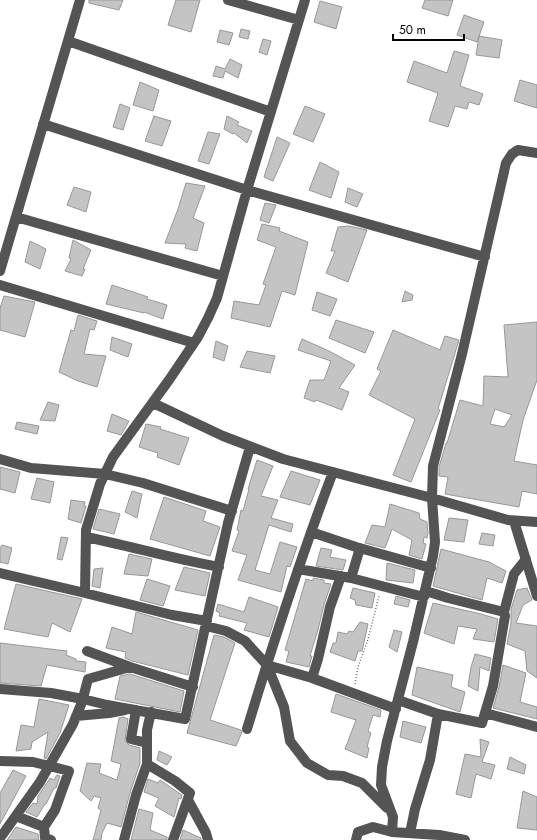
<svg xmlns="http://www.w3.org/2000/svg" width="537" height="840" font-family="Jost,sans-serif">
<style>
.building{fill:#c4c4c4;stroke:#989898;fill-rule:evenodd}
.lines{fill:none;stroke-linecap:round;stroke-linejoin:round}
.path{stroke:#767676;stroke-width:1.5;stroke-dasharray:1 2;stroke-linecap:butt}
.minor{stroke:#545454;stroke-width:10}
</style>
<rect width="100%" height="100%" fill="#fff"/>
<!-- building -->
<path class="building" d="M89,0H123L119,10L89,3Z
M176,0H200L191,32L168,25Z
M425,0H453L448,16L422,8Z
M320,1L342,7L336,29L314,22Z
M464,15L484,22L477,42L457,35Z
M241,29L250,31L248,39L239,37Z
M220,30L233,33L229,45L217,42Z
M479,36L502,40L499,58L476,55Z
M263,39L271,41L267,55L259,52Z
M454,51L469,55L460,86L483,94L479,105L469,102L467,109L455,106L448,127L429,121L438,93L407,82L414,61L447,73Z
M230,59L242,65L238,78L225,71L223,78L213,76L216,66L225,69Z
M520,80L537,85V108L514,101Z
M140,82L159,90L153,111L133,105Z
M120,104L130,108L123,130L113,127Z
M305,106L325,114L313,142L293,134Z
M154,116L171,121L162,146L145,141Z
M227,116L239,122L237,125L252,131L247,143L234,133L233,134L224,129Z
M208,132L220,134L209,164L198,161Z
M277,137L290,143L273,181L264,177Z
M320,162L339,172L331,198L309,190Z
M186,183L205,186L193,218L204,223L197,251L185,248L186,244L165,243L178,209Z
M74,187L91,192L86,212L67,205Z
M348,188L363,194L357,207L345,202Z
M265,203L276,205L269,223L260,220Z
M262,224L280,228L279,231L308,242L295,295L282,291L270,327L231,318L234,301L259,305L266,285L263,284L276,247L257,240Z
M349,226L367,230L348,282L326,273L335,251H331L338,227Z
M73,240L91,250L83,269H85L82,276L65,271L71,259L69,258Z
M30,241L46,249L40,269L25,262Z
M112,285L148,297L147,299L167,305L163,319L144,312V313L106,304Z
M405,291L413,295L412,300L402,302Z
M317,292L337,299L330,316L312,310Z
M4,296L35,302L25,337L0,330V308Z
M78,315L97,321L94,330L90,329L84,354L106,356L97,387L78,381L59,372L71,330L74,331Z
M336,320L374,332L365,353L329,338Z
M537,322V380L523,420L514,461L537,465V494L522,491L519,507L445,494L448,477L439,476V467L446,443H447L460,400L483,406L484,376L508,377L504,325ZM495,409L512,415L504,427L490,424Z
M393,330L440,350L445,336L459,340L438,409L440,410L411,482L393,475L415,419L369,395L381,371L377,369Z
M112,337L132,344L128,357L110,350Z
M302,339L329,351L355,365L339,388L349,392L342,410L316,400L315,402L304,398L310,380H324L331,361L298,350Z
M216,341L228,346L224,361L213,357Z
M247,351L275,356L270,373L240,367Z
M48,402L59,405L55,421L40,420Z
M112,414L129,421L121,435L107,431Z
M17,422L39,426L37,434L15,429Z
M146,424L161,427L160,429L189,438L179,465L157,457L158,453L139,447Z
M257,460L273,466L261,496L278,500L271,518L293,524L291,532L269,525L255,570L270,574L280,542L297,547L290,567L287,566L281,592L238,580L247,555L232,551L239,531L237,530L241,510L243,511L249,489H248Z
M0,467L20,472L15,493L0,489Z
M291,471L320,480L310,505L280,497Z
M37,478L54,482L50,503L31,499Z
M132,491L142,494L137,518L125,512Z
M164,497L206,511L203,521L220,527L210,556L150,539Z
M71,500L85,502L84,506H86L81,523L68,519Z
M390,504L419,513L420,519L427,522L428,533L427,538L424,537L423,543L426,544L422,559L409,555L412,540L392,529L385,548L365,543L372,525L385,527Z
M99,509L120,514L114,534L93,529Z
M449,518L468,520L464,542L444,540Z
M482,533L495,535L493,546L479,544Z
M61,537L68,538L62,560L57,559Z
M2,545L12,548L8,564L0,562V548Z
M321,548L332,550L330,557L346,560L343,570L316,566Z
M441,549L489,562L506,571L502,583L487,578L482,600L433,586Z
M129,554L152,559L148,576L124,574Z
M387,563L415,570L413,583L386,580Z
M184,567L210,573L205,596L175,590Z
M103,568L100,588L92,586L94,569Z
M313,578L324,580V583L331,584L324,605L318,630L310,656H312L309,667L286,662L289,651L285,650L306,579L313,581Z
M147,579L170,586L163,606L140,600Z
M16,584L82,599L70,632L52,623L48,637L4,629Z
M353,588L375,593L372,608L356,605L355,600L350,598Z
M527,588L532,600L523,605L516,623L537,626V678L527,671L525,651L507,644L511,623V609L517,590Z
M396,596L410,600L408,607L394,604Z
M249,597L278,607L269,637L244,630L247,623L219,616L220,613L216,611L218,604L244,612Z
M433,603L481,614L498,619L494,642L473,639L477,629L458,626L454,644L424,633Z
M136,612L198,630L188,675L132,661L125,658L126,652L106,648L112,627L132,634Z
M360,622L368,624L362,651H358L355,661L330,652L333,643H336L338,632L347,634L349,631L353,632Z
M394,630L402,632L397,652L389,647Z
M214,635L224,637L235,643L210,720L241,730L242,732L236,746L187,733Z
M0,643L67,651L66,655L76,659V661L86,662L85,672L47,665L41,686L0,683Z
M475,654L491,658L489,671L480,667L478,691L468,686L471,667Z
M503,665L526,673L520,702L537,707V719L493,708L499,687Z
M417,667L453,675L451,687L465,692L460,712L412,695Z
M130,674L184,691L180,712L115,699L120,676Z
M336,694L381,710L380,717L373,715L368,731L371,733L367,747L369,748L367,758L345,749L356,720L331,712Z
M39,699L69,705L60,733L46,759L44,758L48,732L32,742L31,749L16,751L21,725L34,727Z
M123,717L128,719L125,741L129,745L140,748V763L130,793L121,827L107,823L102,833L101,840H93L101,810L98,808L101,798L94,796L91,801L80,791L87,763L101,764L99,773L117,780L121,764L111,761L119,718Z
M403,721L426,727L421,743L400,737Z
M480,739L489,742L482,762L495,765L491,779L476,774L471,798L456,794L465,754L481,757Z
M159,751L172,757L167,765L157,760Z
M510,757L526,765L524,774L507,769Z
M13,770L26,776L0,824V793Z
M57,775L60,776L56,788H54L46,804H45L37,817L26,812L33,803L37,804L38,796L50,778L54,780Z
M148,779L158,783L160,780L182,795L181,799L179,798L174,817L155,806L159,798L144,792Z
M523,791L537,797V830L517,828Z
M139,809L153,813L150,830L167,837V840H131Z
M16,827L38,834L39,840H7Z
M183,830L201,838V840H180Z"/>
<g class="lines">
<!-- path -->
<path class="path" d="M355,684L358,667L368,639L379,596"/>
<!-- minor -->
<path class="minor" d="M228,0L299,20
M68,41L271,112
M43,124L247,190L485,257
M16,217L223,276
M0,271L80,0
M0,285L194,343
M153,403L223,436L283,459L432,498L508,520L537,522
M0,459L31,468L105,474L143,483L232,511
M514,521L537,596
M311,532L356,547L431,568
M86,537C130,546 174,559 219,567
M298,569L351,578L424,597
M0,573L85,593L172,615L207,621
M351,578L360,548
M426,591L448,598L504,612L514,574L526,559
M85,593L86,530L100,484L113,457L169,380L198,337L208,318L217,298L247,190L305,0
M206,626L226,631L245,641L267,665L284,707L290,741L307,763L328,775L343,776L362,783L387,808
M267,665L312,678L396,709
M130,667L193,687
M312,678L318,659L330,607L341,576
M0,689L51,693L83,699L107,705L185,719L228,523L250,447
M398,700L438,714L482,723L493,686L505,616L504,612
M136,710L131,739L147,743
M151,712L147,730V764L175,781L190,793L173,840
M485,713L537,727
M76,716L109,713L125,710
M247,729C273,643 301,557 333,472
M0,761L33,762L69,771L55,810L44,827
M188,800L206,833L208,840
M16,816L44,827L45,838L51,840
M392,832L393,817L381,785L382,767L387,741L413,642L433,556L435,542L432,498L433,466L462,354L506,163L512,154L518,150L537,153
M410,833L415,809L430,760L438,714
M0,838L40,782L73,724L82,702L88,679L130,667L87,651
M124,840L136,795L147,764
M356,840L358,832L373,827L392,832L439,835L465,840"/>
</g>
<!-- scale -->
<path d="M393 34v6h71v-6" fill="none" stroke="#000000" stroke-width="2"/>
<text x="399" y="34" font-size="12" fill="#000000" stroke="#ffffff" stroke-width="3" paint-order="stroke">50 m</text>
</svg>
